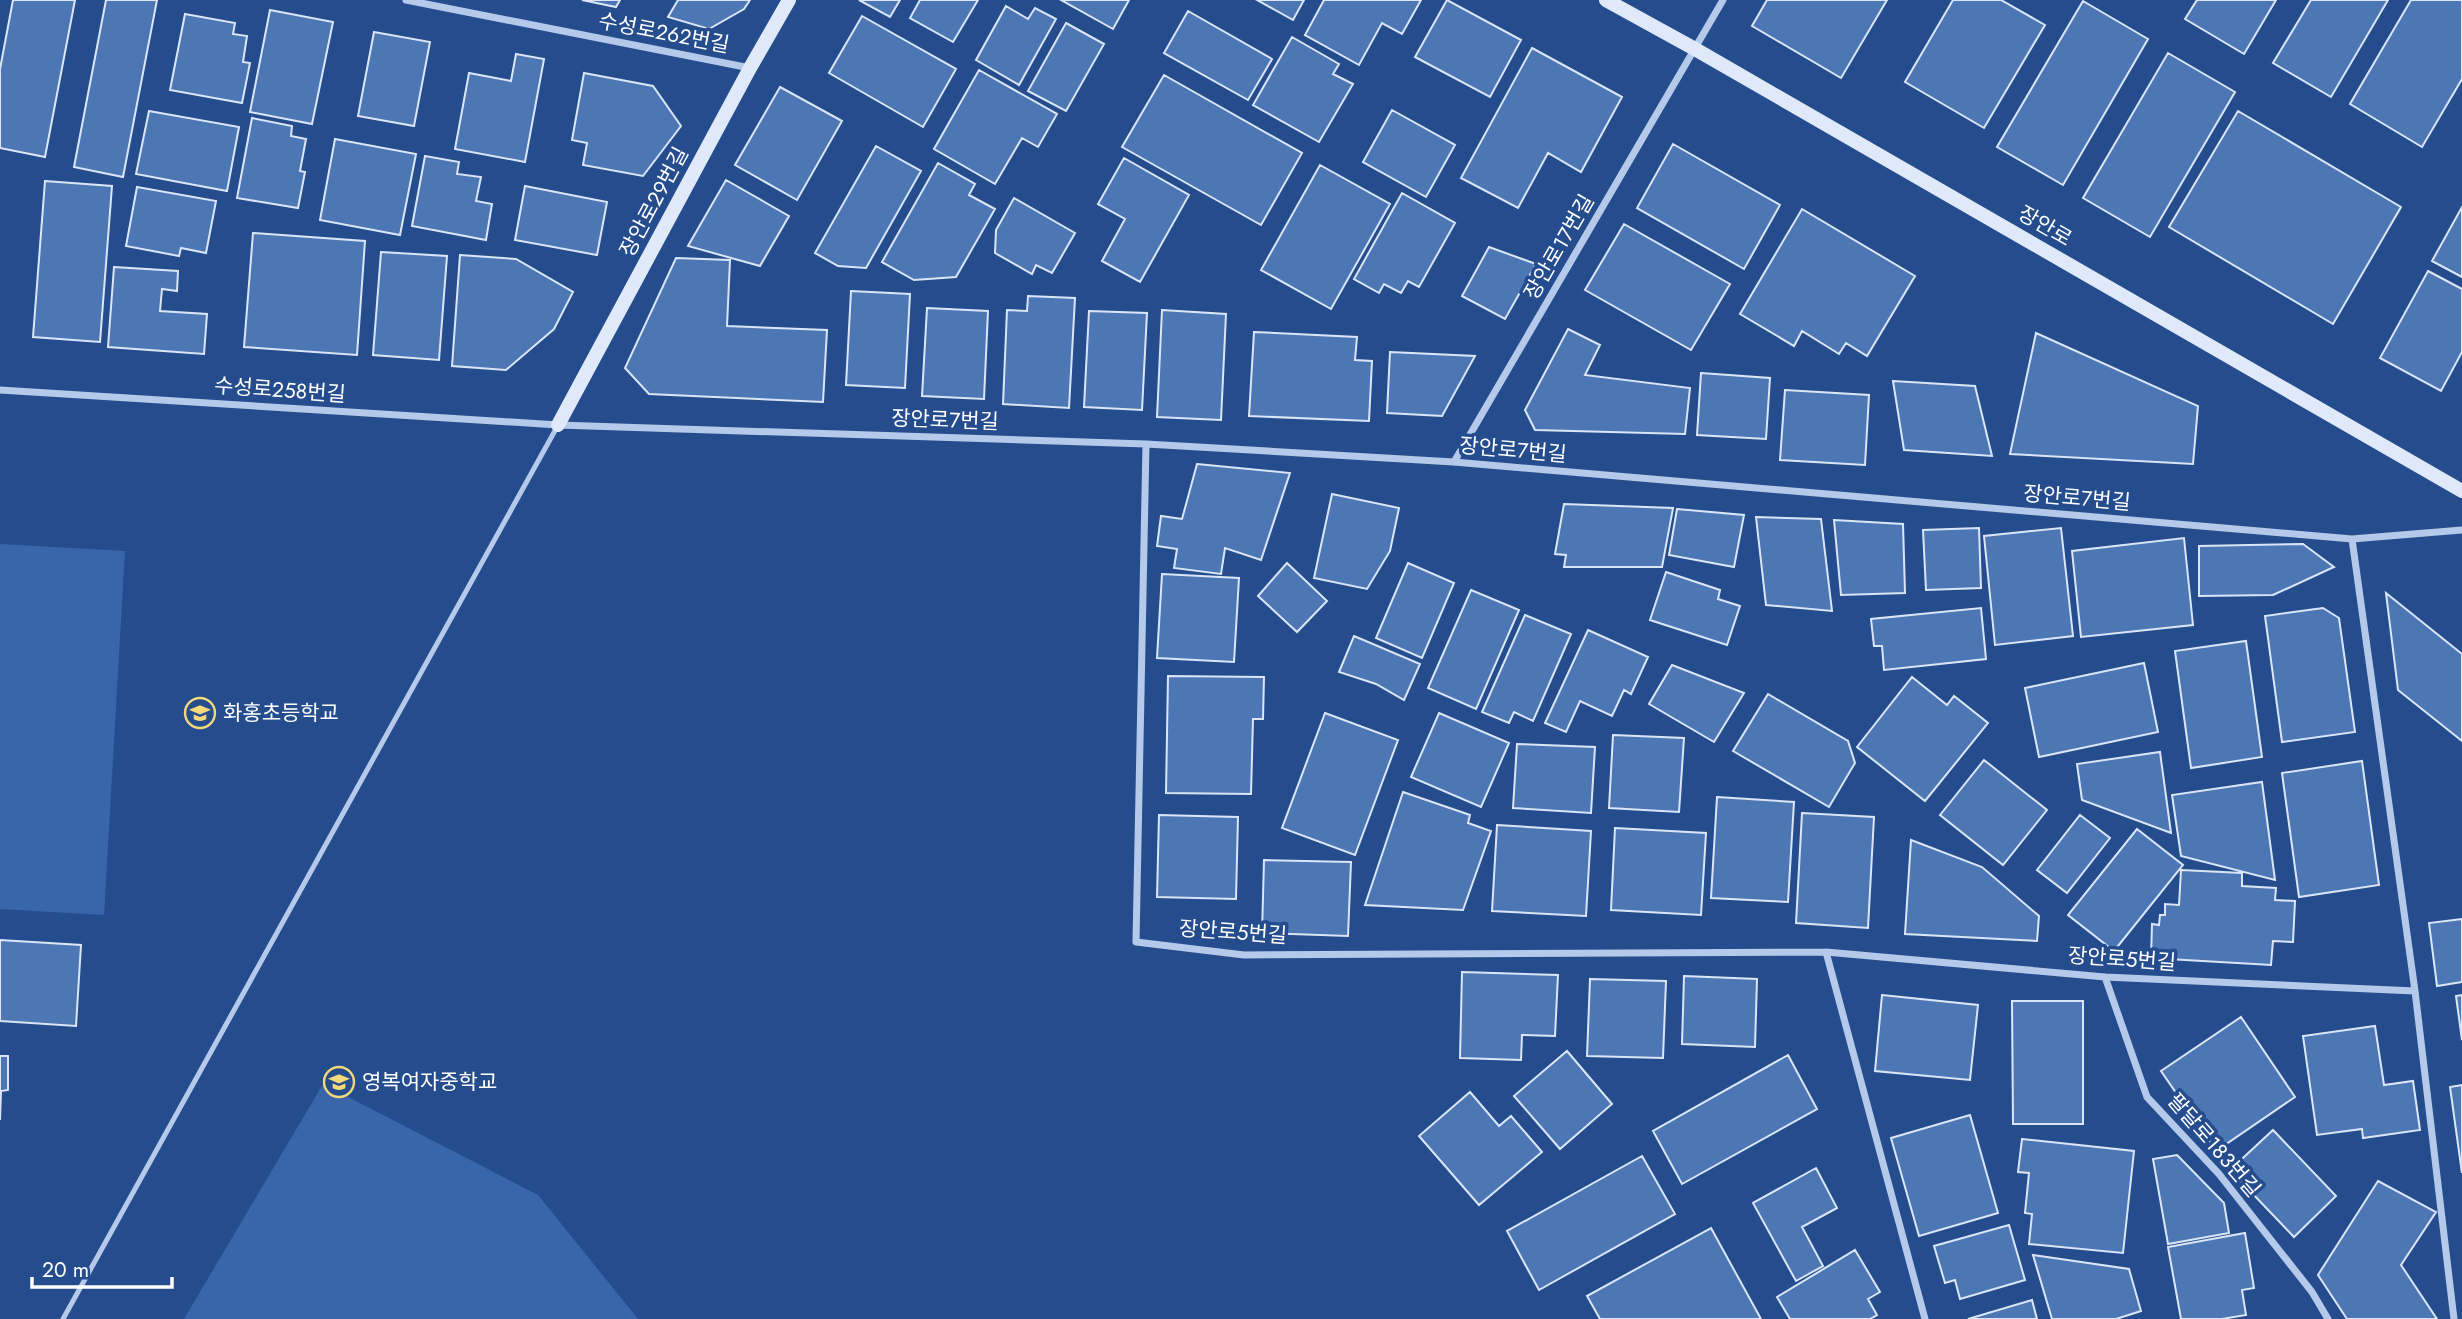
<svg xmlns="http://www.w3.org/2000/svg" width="2462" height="1319" font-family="Jost,'Noto Sans KR',sans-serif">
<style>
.green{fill:#3966ab}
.building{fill:#4d76b5;stroke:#dae6f8;stroke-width:2}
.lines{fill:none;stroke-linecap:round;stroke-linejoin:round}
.lane{stroke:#b5caeb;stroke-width:5}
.street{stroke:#b5caeb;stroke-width:7}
.secondary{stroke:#e0e9f9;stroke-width:14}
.labels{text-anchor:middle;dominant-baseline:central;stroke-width:7;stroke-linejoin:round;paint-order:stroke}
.street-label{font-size:21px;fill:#fff;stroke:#254d8e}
.poi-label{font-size:21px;fill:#fff;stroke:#254d8e;text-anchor:start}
</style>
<rect width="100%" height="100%" fill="#254d8e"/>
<!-- green -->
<path class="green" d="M0,544L125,551L104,915L0,909Z
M323,1084L538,1195L638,1319H184Z"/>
<!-- building -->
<path class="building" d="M13,0H75L45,157L0,148V69Z
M106,0H157L123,177L74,167Z
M582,0H620L616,7Z
M678,0H750L744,9L709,29L668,17Z
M859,0H900L890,17Z
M920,0H978L953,42L910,18Z
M1061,0H1129L1113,29Z
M1257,0H1304L1293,20Z
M1324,0H1421L1402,34L1382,23L1359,65L1305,35Z
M1447,0L1521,40L1490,97L1415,57Z
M1767,0H1887L1841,78L1752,26Z
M1953,0H2001L2045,25L1984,128L1905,82Z
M2197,0H2276L2244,54L2185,19Z
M2311,0H2388L2331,97L2273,63Z
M2411,0H2462V79L2422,147L2350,104Z
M2083,1L2148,39L2063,185L1997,147Z
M1006,6L1028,19L1035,8L1056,19L1019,85L976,60Z
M270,10L333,22L312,124L250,112Z
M1188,11L1272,59L1248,100L1164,53Z
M185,14L235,23L233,34L247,36L243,62L250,63L242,103L170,90Z
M862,16L956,69L923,127L829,73Z
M1066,23L1104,44L1066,111L1028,91Z
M374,32L430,42L414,126L358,116Z
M1292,37L1339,64L1333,74L1353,84L1319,142L1253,105Z
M1532,48L1622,97L1581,172L1548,153L1518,208L1461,178Z
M2168,53L2235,92L2150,237L2083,198Z
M516,54L544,59L525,162L455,149L469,73L511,81Z
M979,70L1057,114L1038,147L1022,138L995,184L934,149Z
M584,73L653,86L681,126L643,176L583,165L587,143L572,140Z
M1164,75L1302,153L1261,225L1122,147Z
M780,87L842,121L797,200L735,165Z
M1392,110L1455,145L1426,197L1363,162Z
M149,111L239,127L227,191L136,174Z
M2238,111L2401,207L2333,324L2169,227Z
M252,118L292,126L291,136L306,139L300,171L305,172L298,208L237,198Z
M335,139L416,154L400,235L320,220Z
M1673,144L1780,205L1744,269L1637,208Z
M876,146L921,171L866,268L838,266L815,253Z
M425,156L459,162L457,174L481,177L476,201L492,204L486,240L412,226Z
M1124,158L1189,195L1140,282L1102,261L1125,219L1098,204Z
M938,163L975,184L969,195L995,209L956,277L914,280L882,262Z
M1320,165L1390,204L1331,309L1261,270Z
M726,180L789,216L760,266L688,246Z
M45,181L112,186L100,342L33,337Z
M525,186L607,202L597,255L515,240Z
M137,187L216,201L206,253L181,248L179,256L126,246Z
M1402,193L1455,223L1419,287L1408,281L1401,293L1384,284L1379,293L1354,279Z
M1014,198L1075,233L1052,273L1036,265L1032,274L995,253L996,230Z
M2462,207V277L2432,261Z
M1802,209L1915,276L1867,356L1846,343L1839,354L1802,331L1794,346L1740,314Z
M1624,224L1730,284L1691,350L1585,290Z
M253,233L365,241L357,355L244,347Z
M1489,247L1536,264L1505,319L1462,296Z
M381,252L447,256L439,360L373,355Z
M460,255L516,259L573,292L554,329L506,370L452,366Z
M676,258L730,260L727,326L827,330L823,402L649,394L625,368Z
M114,267L178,271L177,291L162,289L160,311L207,314L204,354L108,347Z
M2428,271L2462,289V352L2441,391L2380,358Z
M851,291L910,294L905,388L846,385Z
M1028,296L1075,298L1069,408L1003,404L1007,310L1027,311Z
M927,308L988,311L984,399L922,396Z
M1162,310L1226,314L1221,420L1157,417Z
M1089,311L1147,313L1142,410L1084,407Z
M1568,329L1600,345L1585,375L1690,388L1685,434L1535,430L1525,410Z
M1254,332L1357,337L1355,360L1372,361L1369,421L1249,416Z
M2036,333L2198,406L2193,464L2010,454Z
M1390,352L1475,356L1442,416L1387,413Z
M1701,373L1770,378L1766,439L1697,435Z
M1893,381L1975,386L1992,456L1904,450Z
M1785,390L1869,395L1865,465L1780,460Z
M1197,464L1290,473L1261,560L1225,548L1221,574L1174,568L1177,549L1157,546L1161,516L1182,519Z
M1332,494L1399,508L1390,551L1367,589L1314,578Z
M1564,504L1673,508L1662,567H1564L1566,555L1555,554Z
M1677,509L1744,515L1734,567L1669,555Z
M1756,517L1821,519L1832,611L1766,605Z
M1834,520L1903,524L1905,593L1841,595Z
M1979,528L1981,588L1926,590L1923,530Z
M2061,528L2073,636L1995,645L1984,536Z
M2184,538L2193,625L2081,637L2072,551Z
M2303,544L2334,567L2273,595L2199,596V546Z
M1287,563L1327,601L1297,632L1258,596Z
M1408,563L1454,583L1422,658L1376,638Z
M1666,572L1720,590L1718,599L1740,606L1727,645L1650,620Z
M1162,574L1239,578L1234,662L1157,658Z
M1471,590L1519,610L1476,709L1428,688Z
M2386,593L2462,654V741L2398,690Z
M1981,608L1986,659L1884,670L1882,646H1874L1871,619Z
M2323,608L2339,618L2355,732L2282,742L2265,616Z
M1525,615L1571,634L1533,721L1514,712L1509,723L1482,712Z
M1588,630L1648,657L1631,694L1624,690L1612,716L1580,701L1566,732L1545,723Z
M1354,636L1420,664L1404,700L1376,684L1339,672Z
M2246,641L2262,757L2191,768L2175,651Z
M2144,663L2158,732L2039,757L2025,688Z
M1672,665L1744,693L1714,742L1649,704Z
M1168,676L1264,677L1263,719H1253L1251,794L1166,793Z
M1912,677L1947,705L1954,696L1988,723L1925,801L1857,747Z
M1768,694L1848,741L1855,763L1829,807L1733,751Z
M1325,713L1398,740L1355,855L1282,828Z
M1439,713L1509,743L1481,807L1411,777Z
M1613,735L1684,738L1679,812L1609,808Z
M1517,744L1595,747L1591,813L1513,808Z
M2160,752L2171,833L2082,800L2077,764Z
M1984,760L2047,810L2003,865L1940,815Z
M2362,761L2379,885L2299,897L2282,773Z
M2262,782L2275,880L2181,856L2172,795Z
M1403,792L1470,815L1468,823L1491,831L1463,910L1365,905Z
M1717,797L1794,802L1788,902L1711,898Z
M1802,813L1874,817L1868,928L1796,923Z
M1159,815L1238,817L1236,899L1157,897Z
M2080,815L2110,838L2067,893L2037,870Z
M1497,825L1591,831L1586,916L1492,911Z
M1615,828L1706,833L1701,915L1611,910Z
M2137,829L2183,865L2114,951L2068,915Z
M1911,840L1982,867L2039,916L2037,941L1905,934Z
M1264,860L1351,862L1348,936L1262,933Z
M2181,870L2242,873V886L2276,888L2275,900L2295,901L2293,942L2273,941L2271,965L2151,958L2152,924L2159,925L2160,915H2165V904L2179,905Z
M2462,919V982L2437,986L2429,923Z
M0,940L81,945L76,1026L0,1021Z
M1462,972L1558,975L1555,1036L1522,1035L1521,1060L1460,1058Z
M1684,976L1757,979L1755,1047L1682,1044Z
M1590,979L1666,981L1663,1058L1587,1056Z
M1882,995L1978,1005L1970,1080L1875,1071Z
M2462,995V1040L2456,996Z
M2012,1001H2083V1124H2013Z
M2241,1017L2295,1097L2216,1151L2161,1071Z
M2375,1026L2384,1085L2413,1081L2420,1130L2363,1138L2362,1129L2317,1135L2303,1036Z
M1567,1051L1612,1104L1560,1149L1514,1096Z
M1788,1055L1817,1109L1682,1184L1653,1131Z
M0,1056H8V1090L1,1091L0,1120Z
M2462,1085V1173L2450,1087Z
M1470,1092L1499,1126L1511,1116L1542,1152L1479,1205L1419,1136Z
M1970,1115L1998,1213L1919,1236L1891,1138Z
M2273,1130L2336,1196L2294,1237L2230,1170Z
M2022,1139L2134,1151L2123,1253L2029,1244L2032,1214L2025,1213L2029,1173L2018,1172Z
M2177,1155L2224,1203L2229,1233L2168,1244L2153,1159Z
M1642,1156L1675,1214L1539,1290L1507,1231Z
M1816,1168L1837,1208L1802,1227L1823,1266L1796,1281L1753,1203Z
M2378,1181L2436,1212L2401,1265L2437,1319H2347L2318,1275Z
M2009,1225L2025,1280L1960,1299L1955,1280L1945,1283L1934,1246Z
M1711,1228L1761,1319H1600L1587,1296Z
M2245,1233L2254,1288L2242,1290L2246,1315L2222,1319H2181L2168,1247Z
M1855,1250L1880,1292L1868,1299L1877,1315L1870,1319H1790L1777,1297Z
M2033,1255L2129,1269L2141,1311L2116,1319H2052Z
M2032,1300L2037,1319H1968Z"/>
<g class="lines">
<!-- lane -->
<path class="lane" d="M63,1319L557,427"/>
<!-- street -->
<path class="street" d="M406,0L750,68
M0,390L558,425L1146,444L1454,462L2352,539L2462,530
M1146,444L1136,942L1244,955L1826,952L2105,977L2415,991
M1454,462L1723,0
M2352,539L2415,991L2454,1319
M1826,952L1925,1319
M2105,977L2147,1097L2219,1174L2312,1292L2328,1319"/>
<!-- secondary -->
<path class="secondary" d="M1606,0L1695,49L2462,491
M558,425L750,68L789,0"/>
</g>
<!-- icons -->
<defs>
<g id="school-ring" transform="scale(1.575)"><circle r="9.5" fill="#254d8e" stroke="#f5d879" stroke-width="1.5"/><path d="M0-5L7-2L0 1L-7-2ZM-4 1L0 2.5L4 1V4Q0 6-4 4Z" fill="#f5d879"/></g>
</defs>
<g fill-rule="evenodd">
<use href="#school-ring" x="200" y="713"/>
<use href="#school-ring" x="339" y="1082"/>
</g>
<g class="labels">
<!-- street labels -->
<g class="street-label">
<text transform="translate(664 33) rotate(11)">수성로262번길</text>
<text transform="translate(654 202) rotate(-62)">장안로29번길</text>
<text transform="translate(2045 226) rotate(30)">장안로</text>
<text transform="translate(1559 247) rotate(-60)">장안로17번길</text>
<text transform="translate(280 390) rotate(4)">수성로258번길</text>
<text transform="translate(945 420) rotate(2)">장안로7번길</text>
<text transform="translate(1513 450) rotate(5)">장안로7번길</text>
<text transform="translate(2077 498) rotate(5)">장안로7번길</text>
<text transform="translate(1233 932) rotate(4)">장안로5번길</text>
<text transform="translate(2122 959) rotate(4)">장안로5번길</text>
<text transform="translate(2214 1145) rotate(49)">팔달로183번길</text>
</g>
<!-- poi labels -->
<g class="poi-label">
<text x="223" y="713">화홍초등학교</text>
<text x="362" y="1082">영복여자중학교</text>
</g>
</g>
<!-- scale -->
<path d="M32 1277v10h140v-10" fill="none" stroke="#ffffff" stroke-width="3.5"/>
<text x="42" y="1277" font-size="21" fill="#ffffff" stroke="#254d8e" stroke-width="5" paint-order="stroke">20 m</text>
</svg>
